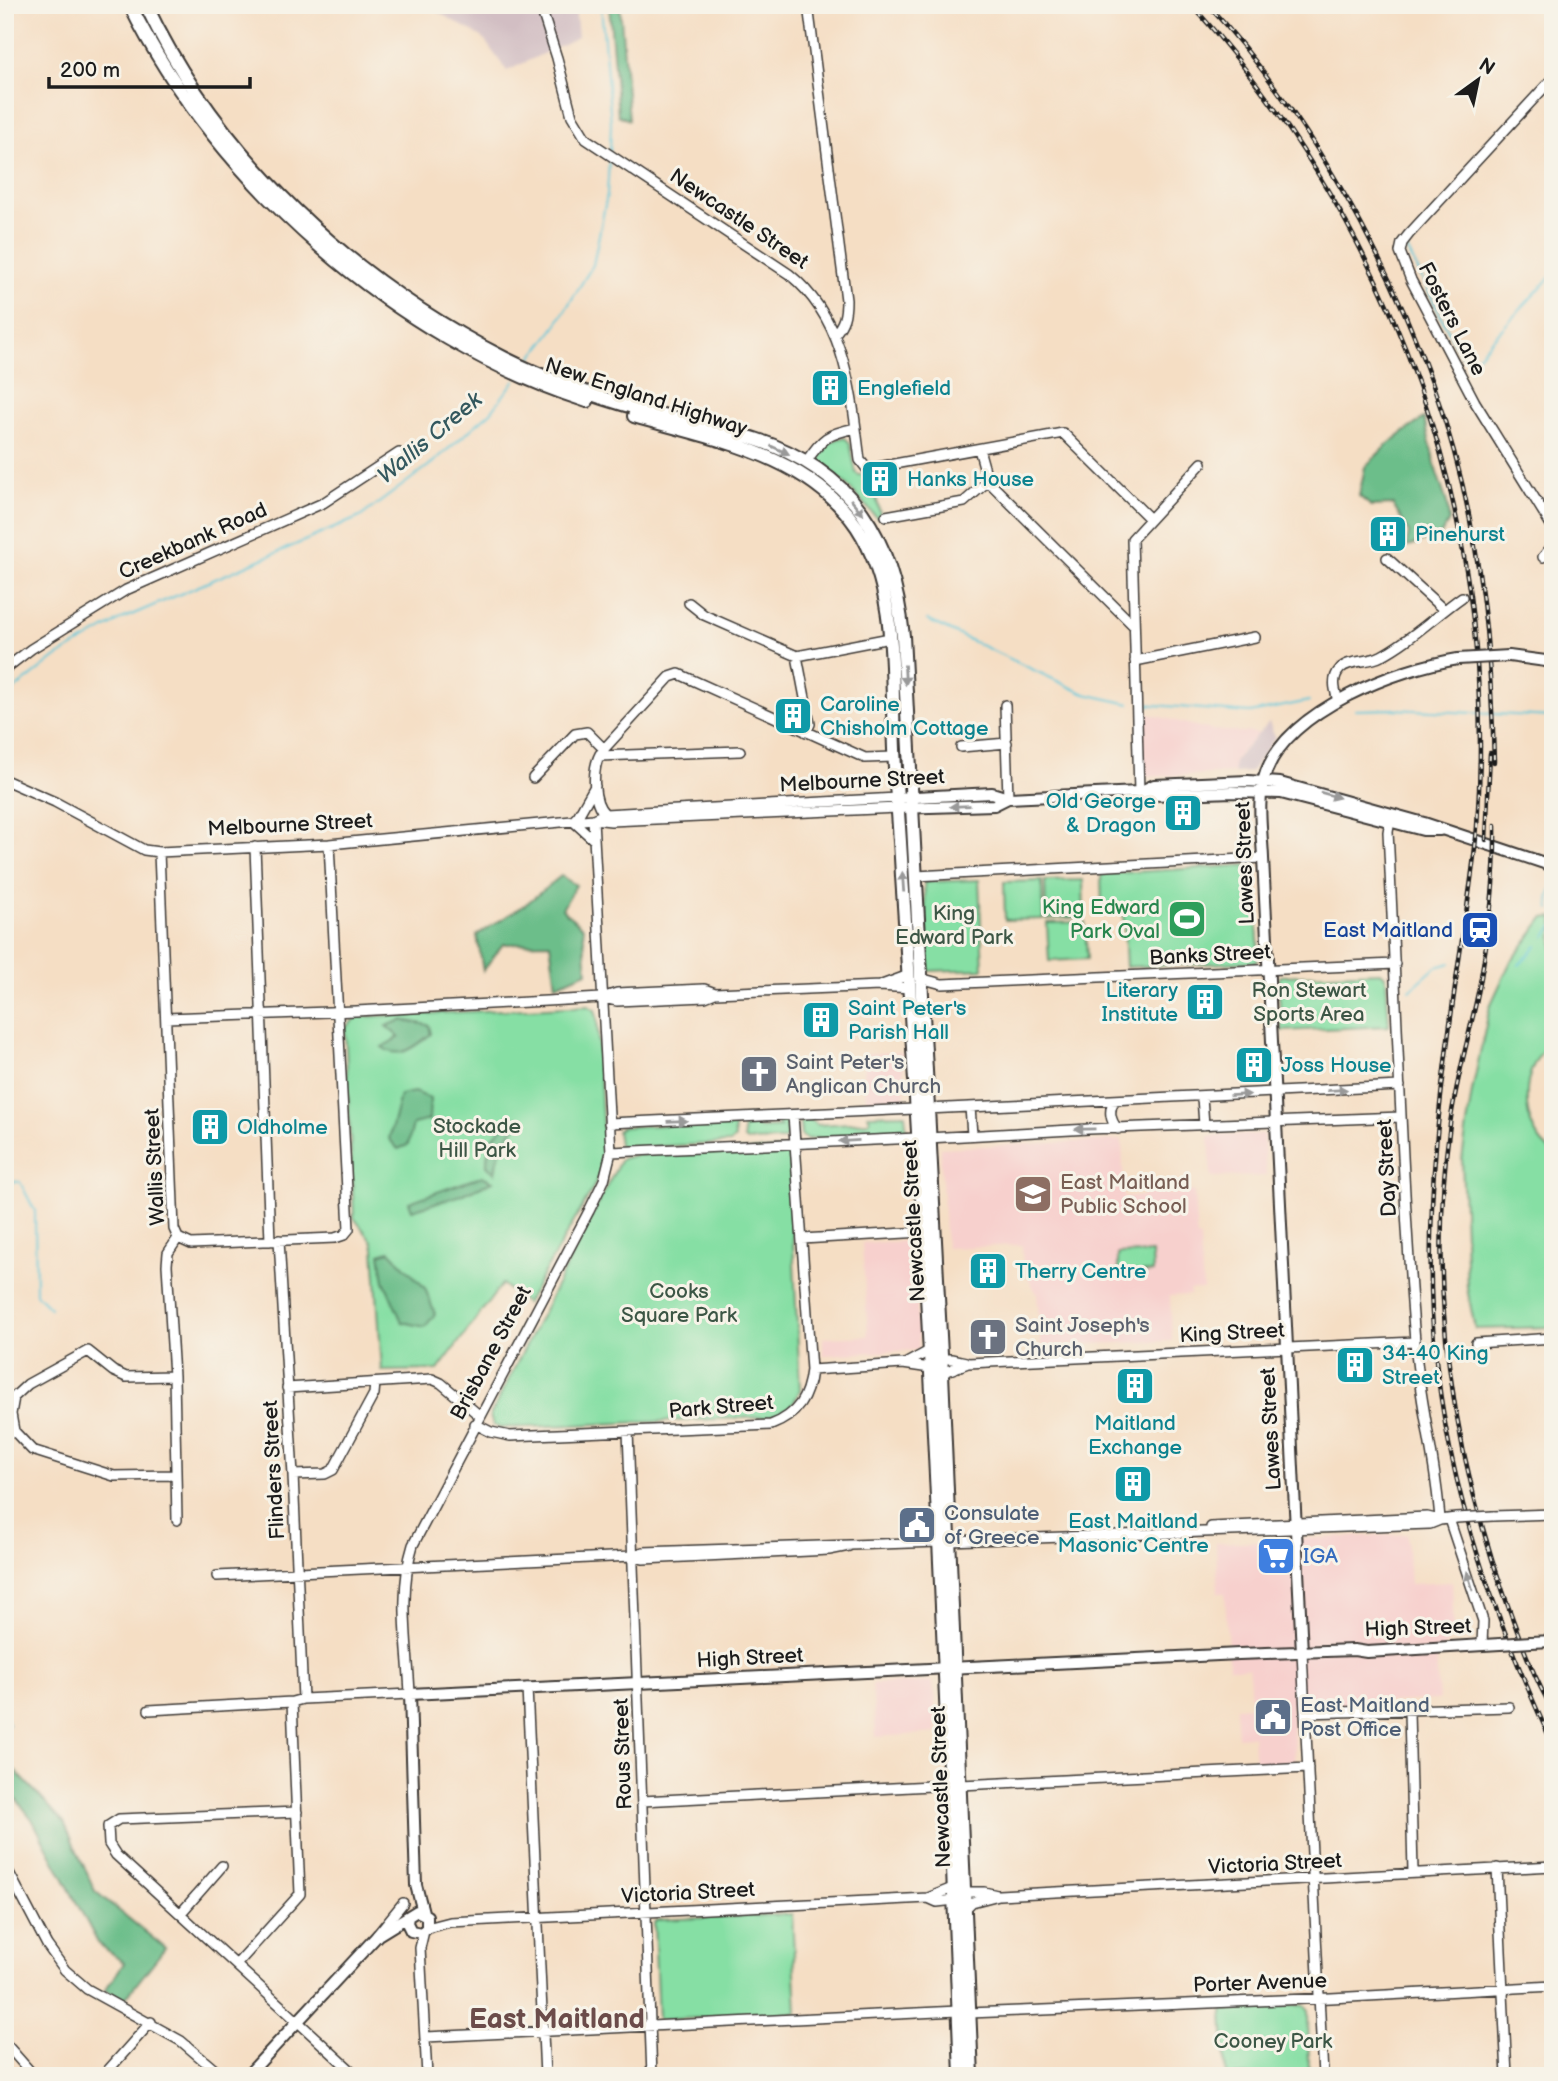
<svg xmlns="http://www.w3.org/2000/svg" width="1558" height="2081" font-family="'Balsamiq Sans',sans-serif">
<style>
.built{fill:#f7d0cd}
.industrial{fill:#d2bec3}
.green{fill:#86dfa4;stroke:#517e60;stroke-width:2}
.forest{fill:#6cbe8a;stroke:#446d53;stroke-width:2}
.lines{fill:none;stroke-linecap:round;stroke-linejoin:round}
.stream{stroke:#5dc6d9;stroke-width:2}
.minor-casing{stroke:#3d3935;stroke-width:12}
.major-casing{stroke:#3d3935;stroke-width:14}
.highway-casing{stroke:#3d3935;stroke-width:16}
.minor{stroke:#fff;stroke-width:9}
.major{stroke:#fff;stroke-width:10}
.highway{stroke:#fff;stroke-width:12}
.rail-casing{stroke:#1c1c1c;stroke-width:4.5}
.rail{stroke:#f7f3e8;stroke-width:2;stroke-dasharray:5;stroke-linecap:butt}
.minor-bridge-casing{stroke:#3d3935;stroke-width:12;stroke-linecap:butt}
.major-bridge-casing{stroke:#3d3935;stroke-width:14;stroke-linecap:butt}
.minor-bridge{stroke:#fff;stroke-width:9}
.major-bridge{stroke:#fff;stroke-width:10}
.oneway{fill:#999}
.labels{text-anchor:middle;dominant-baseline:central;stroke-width:6;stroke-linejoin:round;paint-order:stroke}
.street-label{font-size:21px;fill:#1c1c1c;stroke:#f7f3e8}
.culture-label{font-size:21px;fill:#0d838f;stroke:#f7f3e8;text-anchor:start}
.leisure-label{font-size:21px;fill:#27864d;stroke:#f7f3e8;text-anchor:end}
.park-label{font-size:21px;fill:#3c5645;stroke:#f7f3e8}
.transit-label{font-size:21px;fill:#164399;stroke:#f7f3e8;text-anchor:end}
.worship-label{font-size:21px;fill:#5b616d;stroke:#f7f3e8;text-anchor:start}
.education-label{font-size:21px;fill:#785e54;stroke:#f7f3e8;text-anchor:start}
.service-label{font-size:21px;fill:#4e5e75;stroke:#f7f3e8;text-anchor:start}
.shop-label{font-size:21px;fill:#366cbe;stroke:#f7f3e8;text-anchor:start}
.water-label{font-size:23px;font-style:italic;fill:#33585e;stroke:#f7f3e8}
.district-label{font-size:28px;font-weight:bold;fill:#6b4c4a;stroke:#f7f3e8}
</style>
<rect width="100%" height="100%" fill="#f7f3e8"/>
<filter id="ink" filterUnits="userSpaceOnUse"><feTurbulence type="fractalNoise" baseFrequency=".0143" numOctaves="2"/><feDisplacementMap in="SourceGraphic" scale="14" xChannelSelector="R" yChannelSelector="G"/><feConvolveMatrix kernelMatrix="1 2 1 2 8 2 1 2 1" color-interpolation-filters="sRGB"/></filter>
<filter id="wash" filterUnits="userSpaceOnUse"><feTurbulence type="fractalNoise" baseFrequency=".00686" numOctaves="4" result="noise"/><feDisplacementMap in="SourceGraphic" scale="28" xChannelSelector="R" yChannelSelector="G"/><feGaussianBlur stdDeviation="1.57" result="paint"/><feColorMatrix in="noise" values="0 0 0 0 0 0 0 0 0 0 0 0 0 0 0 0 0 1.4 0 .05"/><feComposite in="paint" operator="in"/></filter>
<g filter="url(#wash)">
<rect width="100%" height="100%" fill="#f5dec4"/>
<!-- built -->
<path class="built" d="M1141,712L1211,730L1259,733L1234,760V773L1143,777Z
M902,1052L905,1099L866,1101L863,1054Z
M1263,1134L1266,1176L1211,1177L1209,1136Z
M1122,1140L1124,1197L1145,1196V1193L1184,1194L1185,1192L1194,1191L1197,1237L1200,1238L1203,1290H1190V1295L1170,1296L1172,1341L1041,1346L1037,1294L1023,1268L1022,1245L946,1248L940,1148Z
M914,1241L919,1350L823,1355V1338L868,1336L862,1243Z
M1407,1534L1410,1584L1452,1582L1454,1633L1436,1659L1439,1700L1292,1706L1295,1765L1255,1767L1253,1736L1237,1737L1236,1707L1251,1706L1249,1668H1229L1225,1593H1218L1216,1543Z
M933,1682L937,1733L876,1737L872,1684Z"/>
<!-- industrial -->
<path class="industrial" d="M425,5H575L578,37L507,71L482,37Z
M1269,722L1275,738L1250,772L1234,773V761Z"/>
<!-- green -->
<path class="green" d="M840,438H845L850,443L856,473L859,475L871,474L881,518H877L846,484L818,464L817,456C823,447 830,441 840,438Z
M1249,865L1254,869L1259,957L1255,962L1126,967L1123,907L1102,908L1101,874Z
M979,880L983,969L929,971L924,882Z
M1083,880L1084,917L1046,919L1045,881Z
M1042,881L1043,919L1005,920L1004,882Z
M1553,917V1042C1518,1065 1518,1129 1553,1153V1327L1475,1329L1467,1288L1462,1159L1472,1091L1490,1006L1509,965L1544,918Z
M1085,922L1087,959L1049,961L1047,923Z
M1381,972L1386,977L1389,1026L1282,1031L1278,981L1281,976Z
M588,1006L595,1010L597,1017L604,1157L602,1170L590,1194L526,1304L502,1284L438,1370L382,1371L374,1248L372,1241L354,1218L345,1028L357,1017Z
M905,1114L907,1134L806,1139L801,1135L800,1123L804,1119H809L817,1125L869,1122L870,1120L868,1115Z
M777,1119L786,1122L787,1135L784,1140L747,1141L744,1139L743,1126L745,1122L752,1121L759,1128L781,1127L776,1121Z
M730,1122L734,1125L735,1138L730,1143L623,1148L619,1145L617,1131L621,1127Z
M786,1149L789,1155L800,1390C793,1407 785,1412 767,1417L501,1428L493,1425L490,1416L621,1159L635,1155Z
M1152,1253L1153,1272L1118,1274V1254Z
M792,1914L797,2013L658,2020L654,1924L657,1920Z
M1304,2005L1308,2009L1309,2076H1226L1223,2009Z"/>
<!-- forest -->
<path class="forest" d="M609,5H620L629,120L618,115Z
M1424,418L1437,473L1447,503L1449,521L1440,536L1406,547L1409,533L1393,505L1371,506L1359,496L1365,467L1387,445Z
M561,876L576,885L562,909L583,928L587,972L556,985L550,943L503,944L483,971L477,935L526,904Z
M402,1020L429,1025L431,1034C415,1046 400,1061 382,1047L399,1037L386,1026Z
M414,1092L430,1098L429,1120L413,1124L408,1145L398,1149L389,1139L400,1095Z
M517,1117L523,1120C503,1138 499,1147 495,1173L487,1166C486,1141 496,1129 517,1117Z
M482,1176L493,1181L458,1196L412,1210L409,1202Z
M390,1251L425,1288L435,1314L425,1327L402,1322L384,1281L380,1254Z
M5,1760L64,1822L95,1891L165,1948L124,2000L105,1990L124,1963L98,1943L32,1819L5,1785Z"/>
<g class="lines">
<!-- stream -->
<path class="stream" d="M601,5L611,123L610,152
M1407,249L1460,354L1471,359L1478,355L1553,274
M527,364L553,330L593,265L607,195L609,161
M927,620L1085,694L1130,704
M5,697L56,657L122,619L360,517L431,464L491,412L515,380
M1143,704L1250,713L1309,701
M1355,710L1393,709L1553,717
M1550,909L1549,900L1553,884
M1545,937L1553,926
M1519,965L1537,946
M1410,990L1436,967L1451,963
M5,1181L20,1182L35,1211L36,1294L50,1308
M5,1716L9,1725"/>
</g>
</g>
<g filter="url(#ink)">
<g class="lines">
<!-- minor casing -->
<g class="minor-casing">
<path id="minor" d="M540,5L557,58L572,116L586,139L789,274C846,320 851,391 860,460L867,469L1063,433L1149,518
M808,5L846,300C846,315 844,323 835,334
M1553,78L1409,234L1402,243L1400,252L1411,280L1475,402L1553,528
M979,449L988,481L1134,626
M806,462C822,438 827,434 856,428
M886,516L964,502L988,481
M1543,557L1553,545
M1387,558L1444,610
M689,603L704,615L797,656L890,638
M797,656L810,724L806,732
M1135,661L1255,637
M5,669L31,649L126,590L323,503L399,453
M1338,701C1335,690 1331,679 1340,669C1349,659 1369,663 1381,656C1410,641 1435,616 1462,597
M1005,705L1008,798
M961,747L1007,743
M600,754C592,769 592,802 605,814
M599,756L740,751
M533,778L575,734L587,732L604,749L670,677L679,674L865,758L894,757
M5,780L55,802L144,850L159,852L329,844L593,819L611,821L898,808
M1139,792L1132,539L1202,463
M1391,815L1388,832C1397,1001 1401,1172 1415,1341C1419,1401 1436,1459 1440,1520
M595,818L605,814L897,798
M573,821L578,816L595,786
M573,821L594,840
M255,847L270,1241
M159,852L174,1229L178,1238
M916,876L1263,858
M920,978L942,984L1395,964
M882,985L909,975
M604,998L617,1001L705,997L715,993
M166,1018L356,1011L602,998L617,993L704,989L715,993L880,986L910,988
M1202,1097L1204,1125
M1115,1100C1108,1109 1110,1121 1118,1129
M970,1107L972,1135
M927,1109L1400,1086
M609,1123L915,1109
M928,1138L1089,1129L1401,1117
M611,1152L917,1138
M178,1238L191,1244L335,1238L344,1235L349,1229L329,844
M802,1239L923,1232
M279,1240L293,1475L303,1699
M1476,1343L1553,1338
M941,1359H952L966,1362
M905,1364L929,1351
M811,1370L903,1364L930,1368
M942,1373L968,1363L1415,1342
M174,1376L126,1377L113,1371L88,1351L28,1384L14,1397L11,1414L14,1431L32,1450L114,1476L176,1475
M287,1388L432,1379L441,1383L480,1416
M475,1424L491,1432L510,1436L771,1425C798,1415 808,1397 811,1370L793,1115
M628,1431L652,2076
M293,1475L325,1474L333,1470L374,1394L375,1383
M1493,1516L1553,1514
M1449,1519L1483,1621L1482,1644
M177,1520L174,1376L167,1265L168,1253L178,1238
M1211,1527L1427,1517L1440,1520
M949,1541L1430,1524L1440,1520L1456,1518
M633,1555L643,1552L939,1542
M217,1576L632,1556L643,1559L829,1550L849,1546
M1302,1652L1323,2076
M527,1688L545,2076
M149,1710L292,1702L303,1699L410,1694C408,1646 398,1592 413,1545L589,1211L604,1180L611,1152L593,819
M1409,1711L1413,1872
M1305,1713L1509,1707
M961,1785L1308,1768
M642,1801L950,1785
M297,1812L119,1819L108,1826L109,1844L116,1855L357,2076
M5,1865L47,1945L65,1970L87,1989L181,2041L222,2076
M1497,1868L1507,2076
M965,1892H984L997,1895
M928,1898L955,1887
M966,1908L972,1902L999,1895L1553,1866
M181,1913L222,1866
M427,1928L450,1922L928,1898L937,1902L955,1900
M424,1931L420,1948L427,2076
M377,1935L403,1903
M236,1965L300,1894L292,1702
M969,2013L1331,1998L1553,1986
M426,2037L958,2011
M5,2043L34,2076
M103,2076L151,2022"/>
</g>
<!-- major casing -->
<g class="major-casing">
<path id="major" d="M1509,656L1553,662
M1139,792L1154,785L1248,781L1280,783L1424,823L1553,866
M897,798L992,793L1008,798L1139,792L1153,795L1232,792L1281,793L1423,830H1440
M898,808L994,805L1008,798
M1531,1642L1553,1641
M1302,1652L1263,858C1262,831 1256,798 1266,772C1290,709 1396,669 1458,659
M423,1912L416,1885L410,1694L1239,1654L1354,1650L1367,1652L1500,1644
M247,2076L378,1935L417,1911L427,1916V1928L421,1933L411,1931L407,1923L408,1917"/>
</g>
<!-- highway casing -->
<g class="highway-casing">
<path id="highway" d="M130,5C217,182 399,341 587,401
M146,5C219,159 354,282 504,358C548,380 596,397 643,410C680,420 719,427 755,439C853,471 893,538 903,636L942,1373L972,2076
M634,416C713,439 808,454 857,527C899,591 891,676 894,749C896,791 900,834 902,876C929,1275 946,1676 961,2076"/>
</g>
<!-- minor -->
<use href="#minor" class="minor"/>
<!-- major -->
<use href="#major" class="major"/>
<!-- highway -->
<use href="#highway" class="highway"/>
<!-- rail casing -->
<g class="rail-casing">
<path id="rail" d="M1192,5C1397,236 1499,518 1477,827C1473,876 1464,925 1457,973C1441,1086 1426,1199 1432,1313C1441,1469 1488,1604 1553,1745
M1208,5C1332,142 1435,338 1470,520C1486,600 1492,681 1494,762
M1495,825C1496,878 1489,932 1480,983C1471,1030 1457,1076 1450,1124C1427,1285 1452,1451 1507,1603C1520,1639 1533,1677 1553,1710
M1486,840L1490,753"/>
</g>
<!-- rail -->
<use href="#rail" class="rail"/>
<!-- minor-bridge casing -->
<g class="minor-bridge-casing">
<path id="minor-bridge" d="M1456,1518L1493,1516"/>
</g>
<!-- major-bridge casing -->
<g class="major-bridge-casing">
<path id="major-bridge" d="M1458,659L1509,656
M1500,1644L1531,1642"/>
</g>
<!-- minor-bridge -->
<use href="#minor-bridge" class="minor-bridge"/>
<!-- major-bridge -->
<use href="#major-bridge" class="major-bridge"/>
</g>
<!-- one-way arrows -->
<defs><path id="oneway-solid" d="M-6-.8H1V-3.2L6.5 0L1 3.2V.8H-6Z" transform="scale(1.75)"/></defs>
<g class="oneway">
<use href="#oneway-solid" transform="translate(780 450) rotate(24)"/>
<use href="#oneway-solid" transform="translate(857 507) rotate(50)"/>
<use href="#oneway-solid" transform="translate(905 675) rotate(87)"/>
<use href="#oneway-solid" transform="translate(1330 795) rotate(16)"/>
<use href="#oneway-solid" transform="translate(960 806) rotate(178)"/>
<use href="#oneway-solid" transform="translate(903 882) rotate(-94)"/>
<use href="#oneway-solid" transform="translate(1337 1090) rotate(-3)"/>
<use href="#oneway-solid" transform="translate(1240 1095) rotate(-3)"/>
<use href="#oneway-solid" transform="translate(677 1121) rotate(-2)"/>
<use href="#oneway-solid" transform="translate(1085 1129) rotate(179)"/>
<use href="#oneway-solid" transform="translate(849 1141) rotate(177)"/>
<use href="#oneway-solid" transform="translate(1470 1581) rotate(-107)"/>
</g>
</g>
<!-- icons -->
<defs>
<g id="building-square" transform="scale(2.0125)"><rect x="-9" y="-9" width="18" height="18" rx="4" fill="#0f9aa8" stroke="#f7f3e8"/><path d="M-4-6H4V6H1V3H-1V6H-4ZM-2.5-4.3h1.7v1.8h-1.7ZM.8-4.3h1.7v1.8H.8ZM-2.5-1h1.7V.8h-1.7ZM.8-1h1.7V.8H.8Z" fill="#fff"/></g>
<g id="stadium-square" transform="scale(2.0125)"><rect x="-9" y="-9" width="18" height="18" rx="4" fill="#2e9e5b" stroke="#f7f3e8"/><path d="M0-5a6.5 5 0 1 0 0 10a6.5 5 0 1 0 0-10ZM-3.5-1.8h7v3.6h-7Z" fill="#fff"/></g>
<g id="station-square" transform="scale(2.0125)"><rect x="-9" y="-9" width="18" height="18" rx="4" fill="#1a4fb4" stroke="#f7f3e8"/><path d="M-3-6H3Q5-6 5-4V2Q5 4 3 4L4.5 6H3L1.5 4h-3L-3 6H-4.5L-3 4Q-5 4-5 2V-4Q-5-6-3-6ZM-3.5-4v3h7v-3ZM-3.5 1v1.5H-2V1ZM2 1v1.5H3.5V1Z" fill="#fff"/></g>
<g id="church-square" transform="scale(2.0125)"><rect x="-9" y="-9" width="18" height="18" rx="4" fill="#6b7280" stroke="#f7f3e8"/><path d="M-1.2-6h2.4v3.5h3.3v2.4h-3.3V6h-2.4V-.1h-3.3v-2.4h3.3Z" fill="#fff"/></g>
<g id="school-square" transform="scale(2.0125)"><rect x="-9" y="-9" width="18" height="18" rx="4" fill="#8d6e63" stroke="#f7f3e8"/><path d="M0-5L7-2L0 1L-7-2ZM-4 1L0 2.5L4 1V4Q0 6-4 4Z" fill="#fff"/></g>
<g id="civic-square" transform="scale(2.0125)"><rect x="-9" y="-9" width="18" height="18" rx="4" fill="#5c6f8a" stroke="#f7f3e8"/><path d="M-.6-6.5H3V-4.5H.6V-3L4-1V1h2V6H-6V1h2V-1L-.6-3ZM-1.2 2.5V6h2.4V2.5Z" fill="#fff"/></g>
<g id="supermarket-square" transform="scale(2.0125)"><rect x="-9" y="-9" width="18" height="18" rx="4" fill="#3f7fe0" stroke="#f7f3e8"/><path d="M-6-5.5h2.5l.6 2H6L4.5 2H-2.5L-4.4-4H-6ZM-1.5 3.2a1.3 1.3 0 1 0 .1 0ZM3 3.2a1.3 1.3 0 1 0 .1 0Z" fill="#fff"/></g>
</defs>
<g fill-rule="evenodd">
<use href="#building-square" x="830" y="388"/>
<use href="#building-square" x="880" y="479"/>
<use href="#building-square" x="1388" y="534"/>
<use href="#building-square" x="793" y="716"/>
<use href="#building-square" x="1183" y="813"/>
<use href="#stadium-square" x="1187" y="919"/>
<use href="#station-square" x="1480" y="930"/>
<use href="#building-square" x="1205" y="1002"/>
<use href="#building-square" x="821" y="1020"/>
<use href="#building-square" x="1254" y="1065"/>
<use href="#church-square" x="759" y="1074"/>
<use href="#building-square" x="210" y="1127"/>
<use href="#school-square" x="1033" y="1194"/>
<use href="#building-square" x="988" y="1271"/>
<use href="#church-square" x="988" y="1337"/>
<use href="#building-square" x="1355" y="1365"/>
<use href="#building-square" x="1135" y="1386"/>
<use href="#building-square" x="1133" y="1484"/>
<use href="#civic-square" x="917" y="1525"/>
<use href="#supermarket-square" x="1276" y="1556"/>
<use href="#civic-square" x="1273" y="1717"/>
</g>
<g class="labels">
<!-- street labels -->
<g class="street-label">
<text transform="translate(739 219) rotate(34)">Newcastle Street</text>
<text transform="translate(1452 319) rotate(63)">Fosters Lane</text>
<text transform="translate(646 397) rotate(18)">New England Highway</text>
<text transform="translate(193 541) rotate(-24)">Creekbank Road</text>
<text transform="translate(862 781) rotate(-3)">Melbourne Street</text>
<text transform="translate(290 825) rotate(-3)">Melbourne Street</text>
<text transform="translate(1245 863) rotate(-92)">Lawes Street</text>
<text transform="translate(1210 955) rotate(-3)">Banks Street</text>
<text transform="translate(155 1167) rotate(-93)">Wallis Street</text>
<text transform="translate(1387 1168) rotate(-93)">Day Street</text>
<text transform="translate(914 1221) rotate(-93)">Newcastle Street</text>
<text transform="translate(1232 1333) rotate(-3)">King Street</text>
<text transform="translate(491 1353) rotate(-62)">Brisbane Street</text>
<text transform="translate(721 1407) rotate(-5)">Park Street</text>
<text transform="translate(1271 1429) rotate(-93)">Lawes Street</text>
<text transform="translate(274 1470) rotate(-93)">Flinders Street</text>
<text transform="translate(1418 1628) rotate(-2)">High Street</text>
<text transform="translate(750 1658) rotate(-3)">High Street</text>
<text transform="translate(623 1754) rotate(-92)">Rous Street</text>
<text transform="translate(941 1787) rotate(-92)">Newcastle Street</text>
<text transform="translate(1275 1864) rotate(-3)">Victoria Street</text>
<text transform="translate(688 1893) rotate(-3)">Victoria Street</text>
<text transform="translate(1260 1983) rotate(-2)">Porter Avenue</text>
</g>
<!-- culture labels -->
<g class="culture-label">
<text x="857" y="388">Englefield</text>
<text x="907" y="479">Hanks House</text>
<text x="1415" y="534">Pinehurst</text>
<text x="820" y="704">Caroline<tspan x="820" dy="24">Chisholm Cottage</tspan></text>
<text x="1156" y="801" text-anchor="end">Old George<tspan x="1156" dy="24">&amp; Dragon</tspan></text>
<text x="1178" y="990" text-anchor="end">Literary<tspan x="1178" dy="24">Institute</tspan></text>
<text x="848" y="1008">Saint Peter's<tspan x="848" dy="24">Parish Hall</tspan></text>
<text x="1281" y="1065">Joss House</text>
<text x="237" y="1127">Oldholme</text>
<text x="1015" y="1271">Therry Centre</text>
<text x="1382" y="1353">34-40 King<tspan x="1382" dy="24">Street</tspan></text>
<text x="1135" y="1423" text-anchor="middle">Maitland<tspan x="1135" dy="24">Exchange</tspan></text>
<text x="1133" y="1521" text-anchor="middle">East Maitland<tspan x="1133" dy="24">Masonic Centre</tspan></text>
</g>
<!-- leisure labels -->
<g class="leisure-label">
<text x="1160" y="907">King Edward<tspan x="1160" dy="24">Park Oval</tspan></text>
</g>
<!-- park labels -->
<g class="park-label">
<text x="954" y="913">King<tspan x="954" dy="24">Edward Park</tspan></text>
<text x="1309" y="990">Ron Stewart<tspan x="1309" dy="24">Sports Area</tspan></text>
<text x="477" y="1126">Stockade<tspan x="477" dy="24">Hill Park</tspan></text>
<text x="679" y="1291">Cooks<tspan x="679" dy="24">Square Park</tspan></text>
<text x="1273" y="2041">Cooney Park</text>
</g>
<!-- transit labels -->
<g class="transit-label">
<text x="1453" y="930">East Maitland</text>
</g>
<!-- worship labels -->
<g class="worship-label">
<text x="786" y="1062">Saint Peter's<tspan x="786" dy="24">Anglican Church</tspan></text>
<text x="1015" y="1325">Saint Joseph's<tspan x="1015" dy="24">Church</tspan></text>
</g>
<!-- education labels -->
<g class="education-label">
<text x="1060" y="1182">East Maitland<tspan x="1060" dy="24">Public School</tspan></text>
</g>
<!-- service labels -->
<g class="service-label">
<text x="944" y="1513">Consulate<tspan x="944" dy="24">of Greece</tspan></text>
<text x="1300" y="1705">East Maitland<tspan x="1300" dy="24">Post Office</tspan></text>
</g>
<!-- shop labels -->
<g class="shop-label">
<text x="1303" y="1556">IGA</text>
</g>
<!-- water labels -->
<g class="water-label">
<text transform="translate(430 438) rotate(-40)">Wallis Creek</text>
</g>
<!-- district labels -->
<g class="district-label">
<text x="557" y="2019">East Maitland</text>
</g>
</g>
<!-- margin -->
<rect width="1558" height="2081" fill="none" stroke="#f7f3e8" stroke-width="28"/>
<!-- north arrow -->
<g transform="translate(1478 80) rotate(33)" stroke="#f7f3e8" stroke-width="5" paint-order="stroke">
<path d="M0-5L12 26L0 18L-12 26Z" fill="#1c1c1c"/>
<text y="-10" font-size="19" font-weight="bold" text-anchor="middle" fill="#1c1c1c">N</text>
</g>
<!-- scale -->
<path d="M49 77v10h201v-10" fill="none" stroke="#1c1c1c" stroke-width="3.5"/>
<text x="60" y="77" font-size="21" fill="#1c1c1c" stroke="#f7f3e8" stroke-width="5" paint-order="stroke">200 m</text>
</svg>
